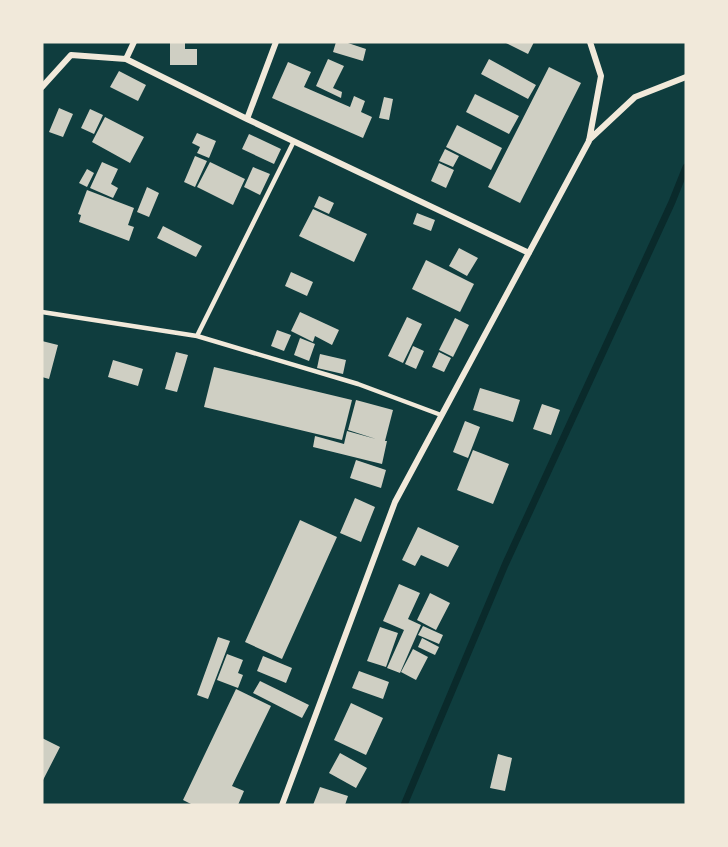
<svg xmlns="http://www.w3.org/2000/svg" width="728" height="847" font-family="'IBM Plex Sans',sans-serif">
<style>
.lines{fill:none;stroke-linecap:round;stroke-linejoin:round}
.stream{stroke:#0a2a2b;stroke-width:7}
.building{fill:#cfcfc3}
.service{stroke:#f1e9da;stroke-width:4.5}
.minor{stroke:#f1e9da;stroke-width:6}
</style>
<rect width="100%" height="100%" fill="#0f3d3e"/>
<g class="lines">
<!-- stream -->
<path class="stream" d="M404,805L505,565L672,202L686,167"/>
</g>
<!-- building -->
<path class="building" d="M170,42H185V49H197V65H170Z
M336,42H345L366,49L363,61L333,52Z
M504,42H534L528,54Z
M328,59L344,66L333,88L342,92L341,98L316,86Z
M489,59L536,85L528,99L481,74Z
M288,62L311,72L304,87L350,107L354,96L365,101L361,112L372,117L363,138L272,98Z
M549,67L581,83L520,203L488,187Z
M119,71L146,85L138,101L110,87Z
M475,94L519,116L509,134L466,112Z
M384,97L393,99L389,120L379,118Z
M59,108L73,114L63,137L49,132Z
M90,109L103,115L94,134L81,128Z
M105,117L144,137L130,163L92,142Z
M457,125L502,148L491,170L446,147Z
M197,133L216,141L209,158L197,153L200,147L192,143Z
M249,134L281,149L274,164L242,149Z
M445,149L459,156L453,167L439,161Z
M195,156L207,161L195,187L184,182Z
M102,162L118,169L111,184L118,188L113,198L90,188Z
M210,162L245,179L233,205L197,187Z
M439,163L454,170L446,188L431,181Z
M253,167L270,174L260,195L244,187Z
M87,169L94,173L87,187L79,183Z
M147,187L159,193L149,217L137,212Z
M87,190L134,208L128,225L134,227L129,241L79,222L81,215L78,214Z
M319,196L334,203L329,214L314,207Z
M313,209L367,234L354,262L299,236Z
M417,213L435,220L431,231L413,224Z
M163,226L202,246L196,257L157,238Z
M459,248L478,258L467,276L449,266Z
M426,260L474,284L460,312L412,289Z
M291,272L313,282L307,296L285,286Z
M300,312L339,330L332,345L315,336L313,342L291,331Z
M407,317L422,324L403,363L388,356Z
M455,318L469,325L453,357L439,350Z
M277,330L291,335L284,351L271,346Z
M300,338L315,344L309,361L294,355Z
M42,341L58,345L49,379L42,377Z
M413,346L424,351L416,369L405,364Z
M176,352L188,355L177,392L165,389Z
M439,352L451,358L444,372L432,367Z
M320,354L346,360L343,374L317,368Z
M113,360L143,369L138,386L108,377Z
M214,367L352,400L342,440L204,407Z
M480,388L520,400L513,422L473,410Z
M356,400L393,410L385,441H387L382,464L313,447L315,436L344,444L347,431L376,439L348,430Z
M542,404L560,410L551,435L533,429Z
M465,421L480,427L468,458L453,452Z
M473,450L509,464L493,504L457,490Z
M356,460L386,470L381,488L350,478Z
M355,498L375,507L361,542L340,533Z
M300,520L337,537L282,659L245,642Z
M418,527L459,546L448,567L421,555L415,566L402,560Z
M399,584L420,593L408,619L421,625L400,673L387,668L404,630L383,621Z
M430,593L450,603L436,630L417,620Z
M423,626L443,635L439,644L418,635Z
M380,627L398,633L386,667L367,661Z
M218,637L230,641L208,699L197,695Z
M422,638L439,647L435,655L418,647Z
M413,649L428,657L416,680L401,672Z
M227,654L243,660L238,673L243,675L238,688L217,680Z
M263,656L292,668L286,683L257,671Z
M359,671L389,682L383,699L352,688Z
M260,681L309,705L302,718L253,693Z
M236,689L271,706L232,786L244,791L238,805H193L183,800Z
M351,703L383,718L366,755L334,740Z
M42,738L60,747L42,782Z
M340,753L367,768L356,788L329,773Z
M498,754L512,758L505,791L490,788Z
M320,787L348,796L345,805H313Z"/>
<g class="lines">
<!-- service -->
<path class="service" d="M42,312L197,336L358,384L441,415
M197,336L294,141"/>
<!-- minor -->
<path class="minor" d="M126,59L134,42
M42,87L71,55L126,59L247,119L529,253
M247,119L276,42
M589,140L635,97L686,77
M282,805L395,502L589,141L601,76L590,42"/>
</g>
<!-- border -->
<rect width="728" height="847" fill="none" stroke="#f1e9da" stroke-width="87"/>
</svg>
